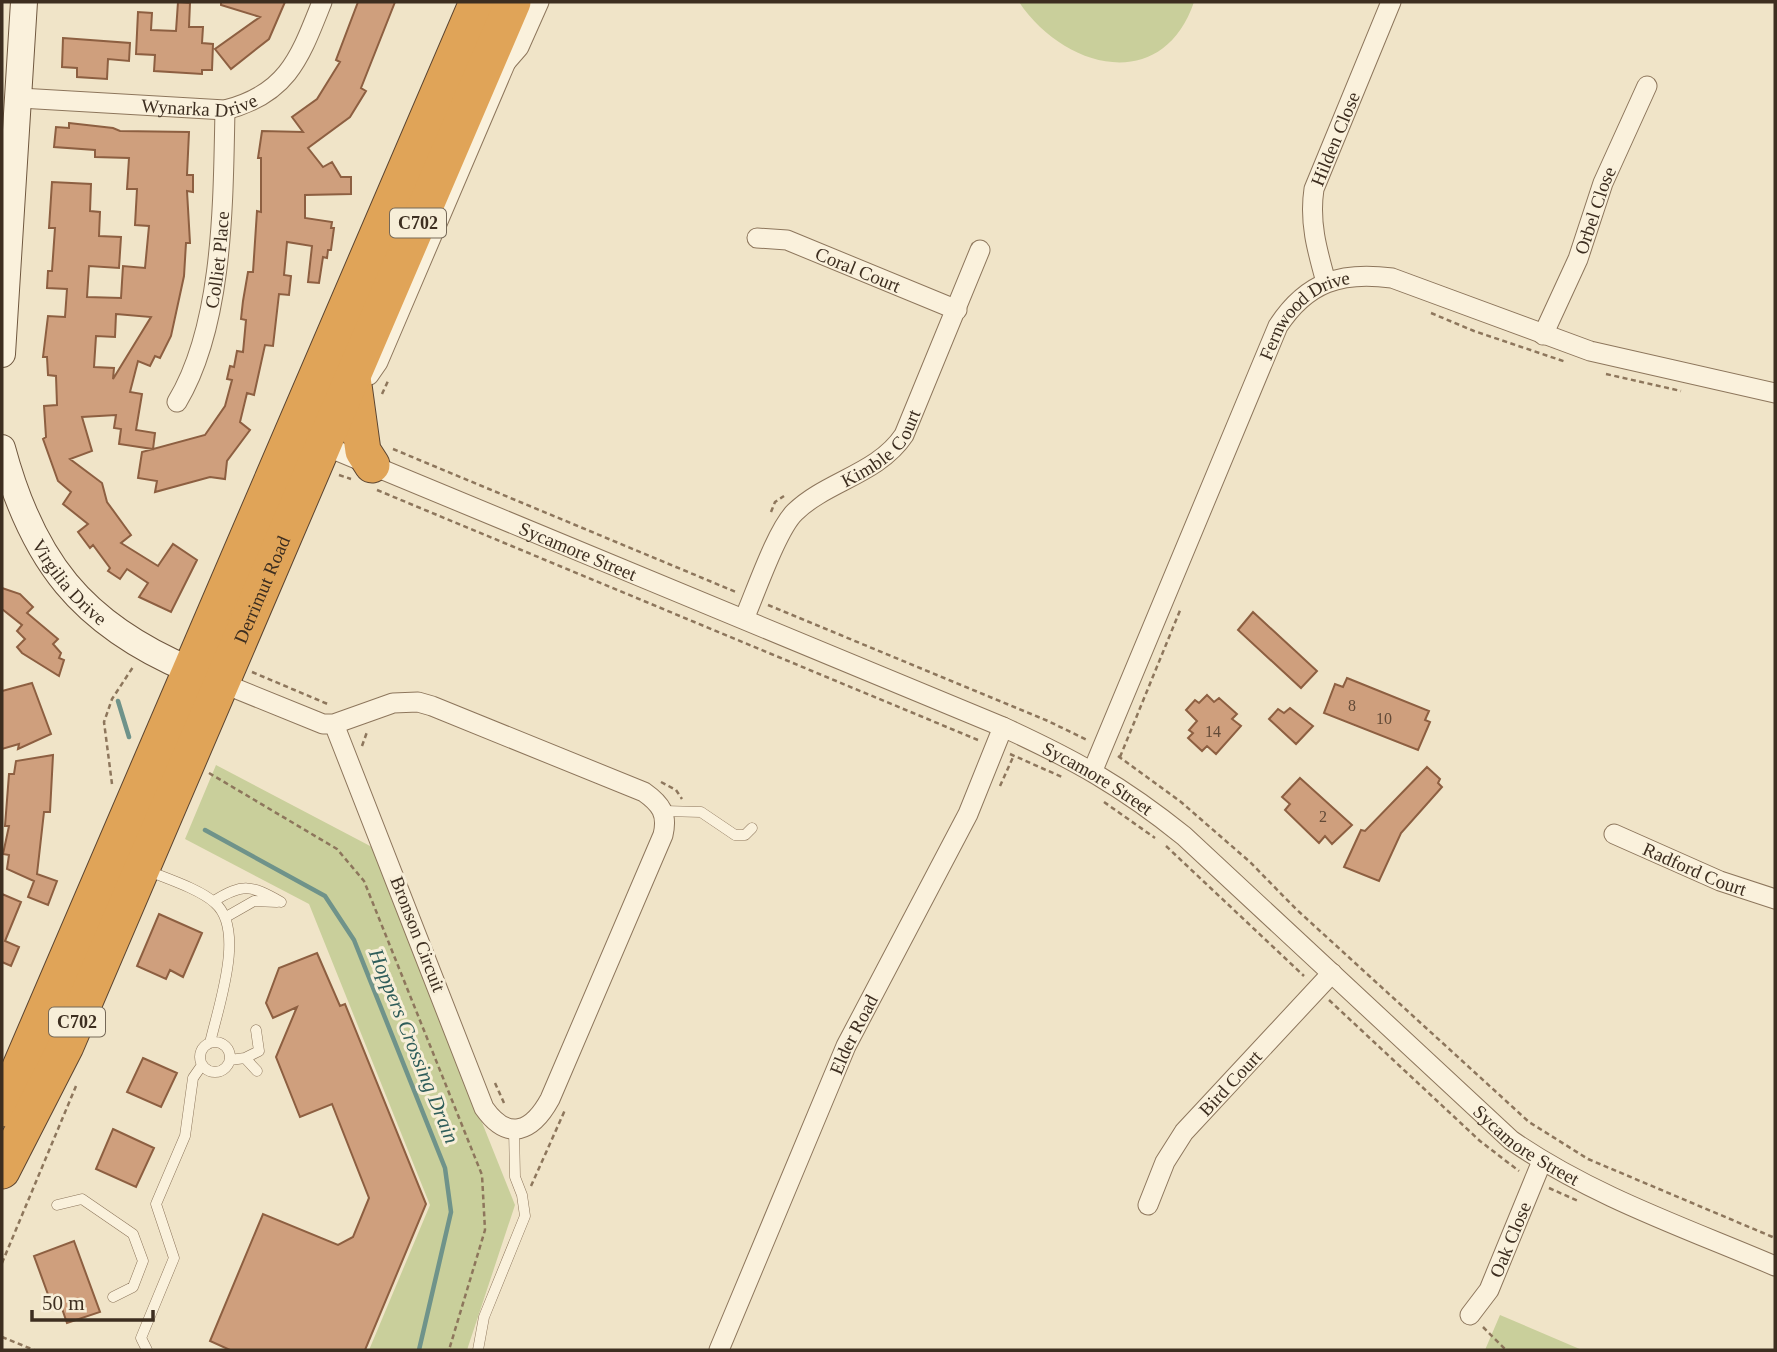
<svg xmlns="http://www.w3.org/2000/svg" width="1777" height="1352" font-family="Georgia,serif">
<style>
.green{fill:#c9cf9b}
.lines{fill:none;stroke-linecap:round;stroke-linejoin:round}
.stream{stroke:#6f938a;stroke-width:4.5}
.building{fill:#cf9f7d;stroke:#8d5f41;stroke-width:2;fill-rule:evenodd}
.lane-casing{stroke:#8d765c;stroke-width:11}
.street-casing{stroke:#8d765c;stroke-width:21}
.secondary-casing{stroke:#6f573f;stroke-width:28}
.highway-casing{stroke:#5b4430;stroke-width:37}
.path{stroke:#8d765c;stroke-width:2.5;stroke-dasharray:5 3.5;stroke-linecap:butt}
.lane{stroke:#faf1dc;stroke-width:10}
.street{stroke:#faf1dc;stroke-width:19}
.secondary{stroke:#faf1dc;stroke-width:26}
.highway{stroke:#e0a458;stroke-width:35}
.labels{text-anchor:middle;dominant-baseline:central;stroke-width:6;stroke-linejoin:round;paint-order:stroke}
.number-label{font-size:16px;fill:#624a37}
.shield{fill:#f7eed8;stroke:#756857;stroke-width:2}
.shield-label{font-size:18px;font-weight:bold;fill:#3d2e20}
.street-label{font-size:19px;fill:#3d2e20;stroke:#f7eed8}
.water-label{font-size:21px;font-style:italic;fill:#2f5d5a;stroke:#f7eed8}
</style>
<rect width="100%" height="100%" fill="#f0e4c8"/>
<!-- green -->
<path class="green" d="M1019,2H1194C1162,95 1064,69 1019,2Z
M216,765L372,847L515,1205L467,1350H369L430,1205L309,904L185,839Z
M1500,1315L1582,1350H1485Z"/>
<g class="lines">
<!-- stream -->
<path class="stream" d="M118,701L129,737
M205,830L325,896L354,940L445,1168L451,1212L419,1350"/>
</g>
<!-- building -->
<path class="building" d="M178,2L190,3L189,27H203L202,43L213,44L212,70H202V74L154,71L155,55L136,54L138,12L152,13L151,30L176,31Z
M221,2H285L269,39L231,69L215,49L260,17L221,5Z
M358,2H395L361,88L366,91L350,117L308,148L323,167L332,162L341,177H351V194L305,195V218L332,222L331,228H334L331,250H328L327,258L323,257L319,283L308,282L312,246L287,242L284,275L291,276L289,295L279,294L273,346L265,345L254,395L247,393L240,422L250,430L227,461L225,479L210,477L155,492L157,481L138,478L142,452L205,435L225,406L232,380L227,379L230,366L234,367L237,351L243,352L246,320L241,319L243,301L248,272H253L257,211L261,212V158H258L262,131L303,132L292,117L317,99L340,62L336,60Z
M63,38L130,43L129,61L108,59L107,79L77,77V68L62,67Z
M69,123L113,128L120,131L189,132L187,175H193V192L187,191L190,243H186L184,276L171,336L160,358L155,356L150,366L138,361L130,392L142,394L136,430L155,433L153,449L119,444L121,429L114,428L116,415L82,417L92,451L70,459L102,483L107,502L131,535L121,543L158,566L173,544L197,560L171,612L139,597L148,583L127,569L120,579L108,571L110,568L93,545L90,548L78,532L88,524L63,504L71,492L58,481L43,439L46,437L44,406L57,405L56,376L48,375L47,357H43L48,316L65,317L67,289L47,288L48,271H52L55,228H49L52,182L91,184L90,211L100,212L99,236L121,237L119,268L89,266L87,297L121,298L123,266L145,268L149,226L135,225L137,189H127L129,158L95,157V150L54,147L56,127L69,128ZM116,314L151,317L113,379L114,368L94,367L96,336L115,337Z
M2,588L20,594L33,607L27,613L58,639L53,644L61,653L59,658L64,660L59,676L22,653L17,647L25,639L17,631L22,625L2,609Z
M1253,612L1317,671L1301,688L1238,630Z
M1347,678L1429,711L1425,720L1430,722L1418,750L1324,713L1335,684L1343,687Z
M32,683L51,734L18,749L19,744L2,749V691Z
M1207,695L1214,702L1219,698L1237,714L1232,719L1241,726L1216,754L1207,746L1202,751L1188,738L1193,733L1189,730L1197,721L1186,710L1195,700L1199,703Z
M1290,708L1313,726L1296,744L1269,719L1278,709L1284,713Z
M53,755L50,812H44L37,874L57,881L48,905L28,897L34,881L7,869L9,855L3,854L9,826H5L9,774H14L16,761Z
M1427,767L1440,779L1438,783L1442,787L1401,833L1379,881L1344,867L1361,830L1365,831Z
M1300,778L1352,825L1332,844L1325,836L1319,843L1285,810L1290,804L1282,797Z
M2,894L21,902L5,941L19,947L11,966L2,962Z
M159,914L202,933L183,977L170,970L166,979L137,966Z
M317,953L340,1006L345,1004L426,1204L365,1350H230L210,1341L263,1214L338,1245L353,1237L369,1198L332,1104L300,1117L276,1057L297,1007L273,1018L266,1003L279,968Z
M143,1058L177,1073L161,1107L127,1092Z
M113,1129L154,1148L136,1187L96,1169Z
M74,1241L100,1312L67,1323L58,1297L50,1300L34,1256Z"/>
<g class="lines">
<!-- lane casing -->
<g class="lane-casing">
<path id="lane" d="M664,811L701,812L735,835H745L752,828
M146,870C165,878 200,889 215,903C246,930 218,1007 210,1043
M214,901C243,883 251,885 281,902
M226,917L254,901L277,902
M200 1057a15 15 0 1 1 30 0a15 15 0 1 1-30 0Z
M245,1058L259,1051L256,1030
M230,1060L245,1058L257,1071
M57,1205L82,1199L133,1234L143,1261L133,1287L113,1297
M147,1350L141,1338L174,1258L156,1204L185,1136L193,1078L202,1065
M478,1350L484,1317L525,1216L522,1195L515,1177L514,1129"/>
</g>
<!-- street casing -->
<g class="street-casing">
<g id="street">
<path d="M506,62L519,47L539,2"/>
<path id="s1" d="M20,98L225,110C288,94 300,57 322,2"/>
<path id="s2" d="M757,238L787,240L957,310"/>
<path id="s3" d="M1326,282C1317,250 1309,222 1314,189L1391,2"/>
<path id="s4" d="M1543,335L1578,259L1603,183L1647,86"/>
<path d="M356,375H369L378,362L506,62L504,38"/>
<path id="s5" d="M177,402C224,324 223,200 225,110"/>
<path id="s6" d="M323,445L1003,727C1075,760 1122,786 1184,836L1511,1140C1592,1196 1686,1228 1775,1266"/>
<path id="s7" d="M744,619C755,594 777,529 795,512C827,481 878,474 904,435L980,250"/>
<path d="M222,683L323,724H334L393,703L418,702L432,706L644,792C661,804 668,814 663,835L550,1099C532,1132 508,1142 484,1108L334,724"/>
<path id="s8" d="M1093,770L1278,326C1307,282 1341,271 1392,278L1590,351L1775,393"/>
<path id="s9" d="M1614,834L1720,881L1775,899"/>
<path id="s10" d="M1148,1205L1165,1162L1184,1132L1332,973"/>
<path id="s11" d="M1470,1315L1489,1290L1542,1161"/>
<path id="s12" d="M719,1350L846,1046L968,814L1003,727"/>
</g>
</g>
<!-- secondary casing -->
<g class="secondary-casing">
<g id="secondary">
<path d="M2,354L24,2"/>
<path id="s13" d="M2,448C32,560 81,624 190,670"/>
</g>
</g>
<!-- highway casing -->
<g class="highway-casing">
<g id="highway">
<path d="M353,378L363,451L372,465"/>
<path d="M2,1109L477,2"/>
<path id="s14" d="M2,1171L66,1046L513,2"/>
</g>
</g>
<!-- path -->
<path class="path" d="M1431,313L1474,331L1566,362
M1606,374L1681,391
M382,394L388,381
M393,449L736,592
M339,475L351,479
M377,490L978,740
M771,512L775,502L784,496
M768,605L1048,721L1087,740
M252,672L330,705
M362,746L367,732
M1010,754L1062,777
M1118,756L1181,802L1250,862L1296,909L1529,1122L1588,1159L1775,1238
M1120,757L1181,608
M209,773L337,849L364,881L482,1175L485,1230L449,1350
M661,782L676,790L682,799
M112,784L104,722L112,699L133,667
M1000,786L1014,755
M1104,802L1155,838
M1166,846L1304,976
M1329,1000L1480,1141L1519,1171
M495,1083L504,1103
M531,1186L565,1110
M1549,1188L1578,1201
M2,1263L76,1086
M1483,1327L1506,1350
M2,1337L34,1350"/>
<!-- lane -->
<use href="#lane" class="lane"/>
<!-- street -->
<use href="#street" class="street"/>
<!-- secondary -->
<use href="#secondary" class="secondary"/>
<!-- highway -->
<use href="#highway" class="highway"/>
</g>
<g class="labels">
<!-- number labels -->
<g class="number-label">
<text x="1352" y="705">8</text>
<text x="1384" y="718">10</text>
<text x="1213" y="731">14</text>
<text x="1323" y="816">2</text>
</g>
<!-- shield labels -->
<g class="shield">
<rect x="390" y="208.5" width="56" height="29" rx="5"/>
<rect x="49" y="1007.5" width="56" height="29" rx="5"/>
</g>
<g class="shield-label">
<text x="418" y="223">C702</text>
<text x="77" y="1022">C702</text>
</g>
<!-- street labels -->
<g class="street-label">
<text stroke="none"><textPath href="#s1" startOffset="180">Wynarka Drive</textPath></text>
<text stroke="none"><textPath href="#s3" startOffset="149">Hilden Close</textPath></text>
<text stroke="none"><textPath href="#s4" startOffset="135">Orbel Close</textPath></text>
<text stroke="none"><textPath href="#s5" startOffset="149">Colliet Place</textPath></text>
<text stroke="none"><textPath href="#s2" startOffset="107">Coral Court</textPath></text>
<text stroke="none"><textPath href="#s8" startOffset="508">Fernwood Drive</textPath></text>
<text stroke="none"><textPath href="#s7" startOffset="228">Kimble Court</textPath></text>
<text stroke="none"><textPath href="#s6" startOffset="276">Sycamore Street</textPath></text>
<text stroke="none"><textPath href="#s13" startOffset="152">Virgilia Drive</textPath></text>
<text stroke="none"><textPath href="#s14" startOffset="637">Derrimut Road</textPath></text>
<text stroke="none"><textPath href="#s6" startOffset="844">Sycamore Street</textPath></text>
<text stroke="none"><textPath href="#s9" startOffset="88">Radford Court</textPath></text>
<text transform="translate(418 934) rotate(69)">Bronson Circuit</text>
<text stroke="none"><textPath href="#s12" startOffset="343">Elder Road</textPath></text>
<text stroke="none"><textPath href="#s10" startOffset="149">Bird Court</textPath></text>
<text stroke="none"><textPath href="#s6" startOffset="1410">Sycamore Street</textPath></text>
<text stroke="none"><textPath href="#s11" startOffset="86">Oak Close</textPath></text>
</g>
<!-- water labels -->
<g class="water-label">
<text transform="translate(414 1046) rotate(68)">Hoppers Crossing Drain</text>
</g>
</g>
<!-- border -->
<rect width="1777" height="1352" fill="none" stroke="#3d2e20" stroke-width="7"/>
<!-- scale -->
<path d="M32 1310v10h121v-10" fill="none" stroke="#3d2e20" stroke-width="3.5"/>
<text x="42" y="1310" font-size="21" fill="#3d2e20" stroke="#f7eed8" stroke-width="5" paint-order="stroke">50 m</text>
</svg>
